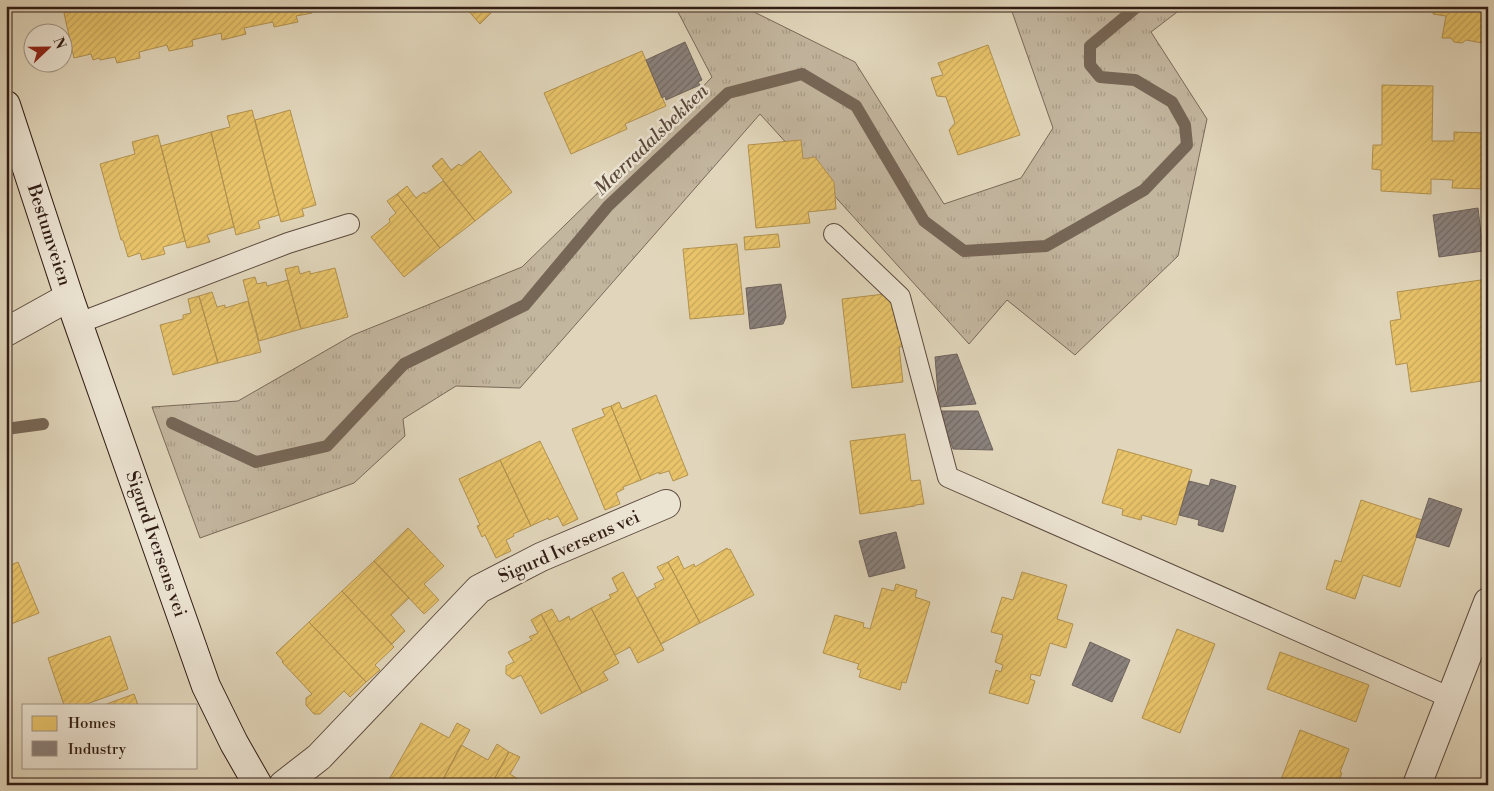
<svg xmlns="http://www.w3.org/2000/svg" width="1494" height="791" font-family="'Libre Bodoni',serif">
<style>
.grass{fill:url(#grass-tufts);stroke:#7a695a}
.homes{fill:url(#homes-hatch);stroke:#b29250}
.industry{fill:url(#industry-hatch);stroke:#6f635d}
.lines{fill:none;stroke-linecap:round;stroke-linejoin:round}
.stream{stroke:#766656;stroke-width:12}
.lane-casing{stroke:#5c4a3e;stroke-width:22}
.street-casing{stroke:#5c4a3e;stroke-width:30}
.secondary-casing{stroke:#301c14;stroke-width:30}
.lane{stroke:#ece4d3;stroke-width:20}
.street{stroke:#ece4d3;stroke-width:28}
.secondary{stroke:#ece4d3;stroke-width:28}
.labels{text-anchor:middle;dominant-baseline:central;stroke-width:5;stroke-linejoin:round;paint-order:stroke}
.street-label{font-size:18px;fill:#301c14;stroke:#ece4d3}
.water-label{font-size:19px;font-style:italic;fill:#59473a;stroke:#ece4d3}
</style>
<defs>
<pattern id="grass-tufts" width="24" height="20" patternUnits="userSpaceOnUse" patternTransform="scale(1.25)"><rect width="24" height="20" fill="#c3b69f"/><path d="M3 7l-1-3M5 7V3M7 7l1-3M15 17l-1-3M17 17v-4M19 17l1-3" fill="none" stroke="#a89c88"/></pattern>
<pattern id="homes-hatch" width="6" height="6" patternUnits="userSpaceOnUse" patternTransform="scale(1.25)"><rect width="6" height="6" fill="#e9c46a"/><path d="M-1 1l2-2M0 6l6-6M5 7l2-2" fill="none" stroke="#c8a85b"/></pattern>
<pattern id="industry-hatch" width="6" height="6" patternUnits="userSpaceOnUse" patternTransform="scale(1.25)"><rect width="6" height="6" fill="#8a817c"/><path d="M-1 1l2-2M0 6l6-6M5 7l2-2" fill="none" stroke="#716964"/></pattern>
</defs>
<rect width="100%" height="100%" fill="#e1d6bb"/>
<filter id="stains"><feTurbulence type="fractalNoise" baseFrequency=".004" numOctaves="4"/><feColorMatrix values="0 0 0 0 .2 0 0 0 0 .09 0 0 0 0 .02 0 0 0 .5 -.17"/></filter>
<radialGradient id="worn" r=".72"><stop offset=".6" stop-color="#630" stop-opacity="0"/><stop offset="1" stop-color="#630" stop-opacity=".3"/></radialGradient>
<!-- grass -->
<path class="grass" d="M698,6H742L855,62L944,204L1021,178L1053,128L1010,6H1185L1151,32L1207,119L1178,256L1075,355L1007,300L969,344L760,114L520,388L456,386L403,419L405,436L354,483L200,538L152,407L238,401L353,335L522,267L654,138L712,77L678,12Z"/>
<!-- homes -->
<path class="homes" d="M88,6H310L312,13L296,16L298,22L274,27L273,22L244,28L246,34L222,40L221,33L192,40L193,46L169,51L167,45L139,52L140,58L117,63L115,57L100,60L99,58L93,60L91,54L74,58L64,13Z
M466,6H498L480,24L465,7Z
M1435,6H1488V44L1466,40L1462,43L1454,42L1451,38H1442L1446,16L1433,14Z
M988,45L1020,135L958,155L949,130L955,123L946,97L937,96L931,78L943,75L938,63Z
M642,51L666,106L625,124L627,129L571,154L544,93Z
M1382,85L1433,86L1432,141H1454V132L1488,133V189L1452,188L1453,180L1431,179V194L1381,191V170L1372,169L1373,145H1382Z
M252,110L279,215L258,221L260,228L236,235L211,132L230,127L227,116Z
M290,110L316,205L302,209L304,216L281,222L255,120Z
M211,132L234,227L207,235L210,242L187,248L161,146Z
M158,135L185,241L163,247L165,254L142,260L140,253L128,257L123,240H121L100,164L135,154L132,142Z
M801,140L803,159L815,157L834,182L836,209L808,212L810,223L756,228L748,145Z
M480,151L512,192L475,221L432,166L442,158L451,170L459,164L461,166Z
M443,181L475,221L440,248L397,194L407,186L416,198L424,192L425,194Z
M397,194L440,248L404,277L371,237L390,222L389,219L396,213L387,201Z
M778,234L780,247L745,250L744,237Z
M737,244L744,314L690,319L683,249Z
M298,266L300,274L310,271V274L335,268L348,317L301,329L285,269Z
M255,277L257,284L266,282L267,286L288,280L301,329L259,341L243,280Z
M1488,279V380L1411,392L1407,363L1396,365L1390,321L1401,319L1397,292Z
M212,292L217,307L225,305V308L248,301L261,352L218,363L199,296Z
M893,293L897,329L904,328L906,346L899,347L903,382L852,388L842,299Z
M199,296L218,363L173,375L160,325L183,319V315L191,313L188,299Z
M656,395L688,475L673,481L669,471L659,474V472L641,480L611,406L619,402L622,409Z
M611,406L641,480L623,487L624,489L616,493L620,504L605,510L572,429L605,416L602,409Z
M905,434L911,481L920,480L924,504L915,505V506L860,514L850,441Z
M540,441L578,519L563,526L558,516L549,520L548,518L531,526L500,460Z
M1118,449L1192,470L1176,525L1142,515L1141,520L1122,515L1123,509L1102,503Z
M500,460L531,526L513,534L514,536L506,540L511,551L496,558L485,535L482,537L477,526L480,525L459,479Z
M1361,500L1422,520L1400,587L1363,575L1355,599L1326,589L1335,560L1341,562Z
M408,528L444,566L424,584L439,600L424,614L374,561Z
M727,548L728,550L730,549L754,595L700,623L668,562L678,556L684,569L694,564L695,567Z
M374,561L409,598L391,615L405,631L392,644L342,591Z
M18,562L39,613L6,626V567Z
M668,562L700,623L661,644L637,598L656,587L654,584L664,579L657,567Z
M623,572L664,650L638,663L630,647L615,655L591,608L611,598L609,595L618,591L612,578Z
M1022,572L1067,585L1057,619L1073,624L1066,648L1050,643L1040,676L1031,674L1030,679L1035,681L1028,704L989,693L996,670L1001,672L1003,665L995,662L1003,635L991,632L1002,597L1013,600Z
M896,584L917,590L915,597L930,602L906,683L902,682L900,690L859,677L861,670L857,669L859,664L823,653L835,615L864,623L863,627L870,629L882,588L894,591Z
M342,591L394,647L375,665L380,670L366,682L309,622Z
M591,608L619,663L603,672L608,680L582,693L541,614L552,609L559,622L569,616L570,620Z
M541,614L582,693L541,714L521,675L513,679L506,674V666L514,662L508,652L532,640L529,637L538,633L531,620Z
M309,622L366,682L350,697L344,691L320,714H314L306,705V698L312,694L282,662L283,661L276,653Z
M1177,629L1215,644L1180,733L1142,718Z
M110,636L128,689L84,705H64L48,658Z
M1280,652L1369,685L1356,722L1267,689Z
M134,694L138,705H104Z
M421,723L449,738L457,723L470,730L440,785H386Z
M1300,730L1349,749L1340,772L1342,773L1337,785H1279Z
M497,744L509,752L491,785H440L461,745L488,760Z
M509,752L520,757L510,774L518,779L515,785H491Z"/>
<!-- industry -->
<path class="industry" d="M685,42L702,80L698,82L700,85L666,100L665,96L662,98L646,60Z
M1478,208L1483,251L1439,257L1433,215Z
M781,284L786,317L783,324L750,329L746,288Z
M957,354L976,404L939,407L935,357Z
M939,411H978L993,450L953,449Z
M1211,479L1236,486L1223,532L1198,525L1199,520L1179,515L1189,481L1209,486Z
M1429,498L1462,509L1449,547L1416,537Z
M896,532L905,568L869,577L859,541Z
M1090,642L1130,660L1112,702L1072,685Z"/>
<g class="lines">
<!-- stream -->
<path class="stream" d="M172,423L256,462L327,446L404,364L525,305L608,206L728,93L802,74L856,106L924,221L964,251L1046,246L1144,190L1187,145L1185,125L1172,102L1135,80L1100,77L1090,65V46L1138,6
M6,429L43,424"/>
<!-- lane casing -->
<g class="lane-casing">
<path id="lane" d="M834,234L900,297L948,477L1451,698
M79,323L288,243L349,224"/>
</g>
<!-- street casing -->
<g class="street-casing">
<path id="street" d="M6,332L69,297
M283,785L319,757L479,589L541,557L666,504
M1417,785L1488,602"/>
</g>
<!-- secondary casing -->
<g class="secondary-casing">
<path id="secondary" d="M6,105L69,297L206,686L234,743L258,785"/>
</g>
<!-- lane -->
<use href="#lane" class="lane"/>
<!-- street -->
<use href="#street" class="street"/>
<!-- secondary -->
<use href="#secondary" class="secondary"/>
</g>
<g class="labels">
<!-- street labels -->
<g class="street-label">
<text transform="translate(49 235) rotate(72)">Bestumveien</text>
<text transform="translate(156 544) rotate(71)">Sigurd Iversens vei</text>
<text transform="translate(569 547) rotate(-24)">Sigurd Iversens vei</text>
</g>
<!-- water labels -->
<g class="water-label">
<text transform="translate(651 140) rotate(-44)">Mærradalsbekken</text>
</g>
</g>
<!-- margin -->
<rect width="1494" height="791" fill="none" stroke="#e1d6bb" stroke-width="25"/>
<rect x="8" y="8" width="1479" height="776" fill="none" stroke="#301c14" stroke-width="2.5"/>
<rect x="12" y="12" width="1469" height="766" fill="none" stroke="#301c14"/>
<!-- legend -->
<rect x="22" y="704" width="175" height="65" fill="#ece4d3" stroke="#a19487"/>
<rect x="32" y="716" width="25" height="15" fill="#e9c46a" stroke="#a19487"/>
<text x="68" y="728" font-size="15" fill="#301c14">Homes</text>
<rect x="32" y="741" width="25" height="15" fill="#8a817c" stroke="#a19487"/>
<text x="68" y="754" font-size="15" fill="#301c14">Industry</text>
<!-- north arrow -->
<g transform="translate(48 48) rotate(68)"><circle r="24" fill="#ece4d3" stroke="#a19487"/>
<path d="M0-4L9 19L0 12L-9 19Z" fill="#8f2418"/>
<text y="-8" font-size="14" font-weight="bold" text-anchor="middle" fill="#301c14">N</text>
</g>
<rect width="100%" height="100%" filter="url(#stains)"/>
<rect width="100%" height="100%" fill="url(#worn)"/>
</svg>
